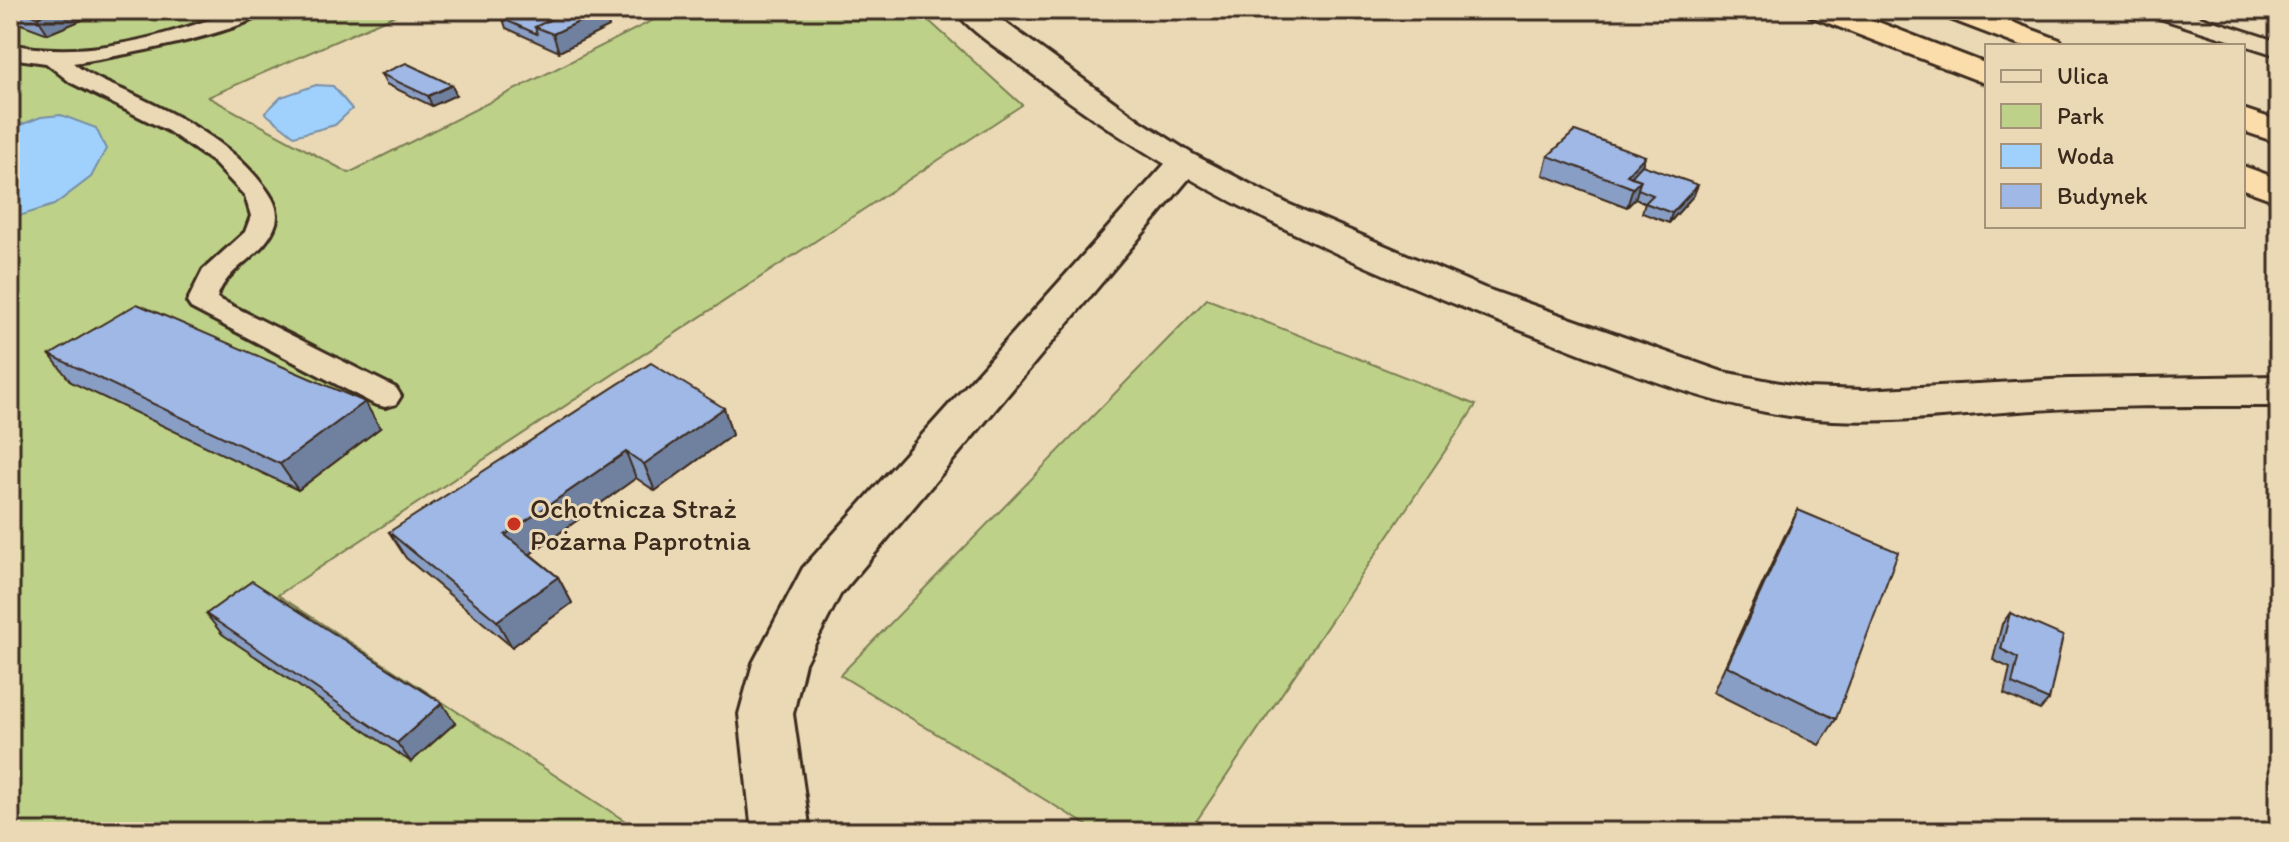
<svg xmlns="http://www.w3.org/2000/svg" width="2289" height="842" font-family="Itim,sans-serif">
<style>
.green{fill:#bdd288;stroke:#7c7e53;stroke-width:2}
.water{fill:#a0d1fd;stroke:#788ea4;stroke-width:2}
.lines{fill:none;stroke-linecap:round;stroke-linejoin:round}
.service-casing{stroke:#3b2a1e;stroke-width:6}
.minor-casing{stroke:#3b2a1e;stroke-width:6}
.tertiary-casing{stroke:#3b2a1e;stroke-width:6}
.motorway-casing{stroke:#3b2a1e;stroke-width:6}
.service{fill:#ebd9b6;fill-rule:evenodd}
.minor{fill:#ebd9b6;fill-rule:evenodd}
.tertiary{fill:#ebd9b6;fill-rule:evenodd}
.motorway{fill:#fbddab;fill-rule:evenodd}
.wall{fill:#899ec5;stroke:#3b2a1e;stroke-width:2}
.shaded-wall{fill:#6f81a0;stroke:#3b2a1e;stroke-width:2}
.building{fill:#9fb8e5;stroke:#3b2a1e;stroke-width:2}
.poi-dot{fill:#c8321e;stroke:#ebd9b6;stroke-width:3}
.labels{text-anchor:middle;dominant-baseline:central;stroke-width:6;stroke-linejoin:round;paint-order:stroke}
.poi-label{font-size:28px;fill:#3b2a1e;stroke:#ebd9b6;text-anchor:start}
</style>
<rect width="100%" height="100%" fill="#ebd9b6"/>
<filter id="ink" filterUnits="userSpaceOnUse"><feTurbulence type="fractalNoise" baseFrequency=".0125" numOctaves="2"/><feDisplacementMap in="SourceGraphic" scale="16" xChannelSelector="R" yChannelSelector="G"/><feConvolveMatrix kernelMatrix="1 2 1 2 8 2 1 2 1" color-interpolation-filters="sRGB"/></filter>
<g filter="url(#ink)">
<!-- green -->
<path class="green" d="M10,10H407L208,97L349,173L673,10H917L1022,105L278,595L642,832H10Z
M1207,299L1476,405L1189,832H1098L840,675Z"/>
<!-- water -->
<path class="water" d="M316,85L333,86L352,109L335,125L294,136L265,113L281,97Z
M61,115L96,128L106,149L91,177L54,205L10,219V129L41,117Z"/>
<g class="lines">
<!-- service casing -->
<g class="service-casing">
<path id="service" d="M10,10H37L34,15L10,22Z
M236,10H266C247,33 107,59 73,63C90,77 112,85 132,94C179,116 230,142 262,184C271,195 280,208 276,223C266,256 226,266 217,298L396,388L401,396L396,404L385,407L374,404L191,308L187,302L203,270L245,232L251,216L245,196L213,162L168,131L70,82L46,63L10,58V44C85,60 165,37 236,10Z
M2147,10H2180L2279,42V56L2150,15Z"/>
</g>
<!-- minor casing -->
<g class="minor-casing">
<path id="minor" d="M1184,153L1196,156L1201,163L1196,170L840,595L805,663L793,714L810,832H752L739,714L753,663L803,568L1172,156Z"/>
</g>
<!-- tertiary casing -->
<g class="tertiary-casing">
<path id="tertiary" d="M955,10H988L1139,120L1194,155L1288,204L1484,288L1723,372L1806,388L1864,390L2069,379L2279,376V406C2198,406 2116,405 2035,410C1959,414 1882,426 1806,418C1717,409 1629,372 1546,340C1359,268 1185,193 1027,70C1004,52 972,34 955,10Z"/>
</g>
<!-- motorway casing -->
<g class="motorway-casing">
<path id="motorway" d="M1805,10H1847L1987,64V84L1810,16Z
M1937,10H1979L2060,40L2064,46H2021L1942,16Z
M2243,109L2279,121V143L2243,131Z
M2243,166L2279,179V202L2243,189Z"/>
</g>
<!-- service -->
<use href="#service" class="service"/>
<!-- minor -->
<use href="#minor" class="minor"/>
<!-- tertiary -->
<use href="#tertiary" class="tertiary"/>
<!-- motorway -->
<use href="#motorway" class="motorway"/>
</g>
<!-- wall -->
<path class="wall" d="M12,10H106L48,34L21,24Z
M604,10L609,27L559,52L506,28L503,19Z
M381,74L452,85L456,95L432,106L386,84Z
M1548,156H1645L1642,165L1694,195L1669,223L1642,213L1645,203L1635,199L1627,207L1543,175Z
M50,355L380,428L298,490L71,382Z
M724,408L732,435L655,491L636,478L530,554L558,577L572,603L512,647L406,558L389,532Z
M1798,510L1836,719L1819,745L1713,692L1784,537Z
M2010,613L2049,700L2040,710L2004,694L2010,668L1993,660L2002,624Z
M206,614L455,723L411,762L222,634Z"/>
<!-- shaded-wall -->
<path class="shaded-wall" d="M53,10H106L48,34L37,17Z
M604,10L609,27L559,52L553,34Z
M452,85L456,95L432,106L428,96Z
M1645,156L1639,175L1629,186L1627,175Z
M1641,180L1635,199L1627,207L1633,188Z
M1698,185L1694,195L1669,223L1672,213Z
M365,402L380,428L298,490L280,464Z
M724,408L732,435L655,491L644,464Z
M626,452L636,478L519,562L505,535Z
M558,577L572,603L512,647L497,621Z
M442,703L455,723L411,762L397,743Z"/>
<!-- building -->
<path class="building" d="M20,10H53L37,17Z
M523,10H570L535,27L537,34L503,19Z
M570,10H604L553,34L535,27Z
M406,63L452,85L428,96L381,74Z
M1575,131L1645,156L1627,175L1641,180L1633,188L1548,156Z
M1642,165L1698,185L1672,213L1645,203L1653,195L1638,189L1641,180L1631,177Z
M137,304L365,402L280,464L50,355Z
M651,363L724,408L644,464L626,452L505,535L558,577L497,621L389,532Z
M1798,510L1898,552L1836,719L1727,666Z
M252,581L442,703L397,743L206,614Z
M2010,613L2063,636L2049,700L2012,684L2018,658L2001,649Z"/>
</g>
<!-- markers -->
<circle class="poi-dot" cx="514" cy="524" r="8"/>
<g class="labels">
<!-- poi labels -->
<g class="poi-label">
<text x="530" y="508">Ochotnicza Straż<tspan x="530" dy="32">Pożarna Paprotnia</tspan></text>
</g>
</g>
<!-- margin -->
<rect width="2289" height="842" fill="none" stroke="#ebd9b6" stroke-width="40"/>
<rect x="20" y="20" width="2249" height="802" fill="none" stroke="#3b2a1e" stroke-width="3" filter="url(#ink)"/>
<!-- legend -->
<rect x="1985" y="44" width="260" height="184" fill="#ebd9b6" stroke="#a59379" stroke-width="2"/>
<rect x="2001" y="70" width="40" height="12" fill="#ebd9b6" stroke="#a59379" stroke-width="2"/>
<text x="2057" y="84" font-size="24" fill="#3b2a1e">Ulica</text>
<rect x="2001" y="104" width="40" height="24" fill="#bdd288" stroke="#a59379" stroke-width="2"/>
<text x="2057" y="124" font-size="24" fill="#3b2a1e">Park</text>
<rect x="2001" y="144" width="40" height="24" fill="#a0d1fd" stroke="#a59379" stroke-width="2"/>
<text x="2057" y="164" font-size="24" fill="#3b2a1e">Woda</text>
<rect x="2001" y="184" width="40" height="24" fill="#9fb8e5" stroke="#a59379" stroke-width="2"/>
<text x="2057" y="204" font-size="24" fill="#3b2a1e">Budynek</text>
</svg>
